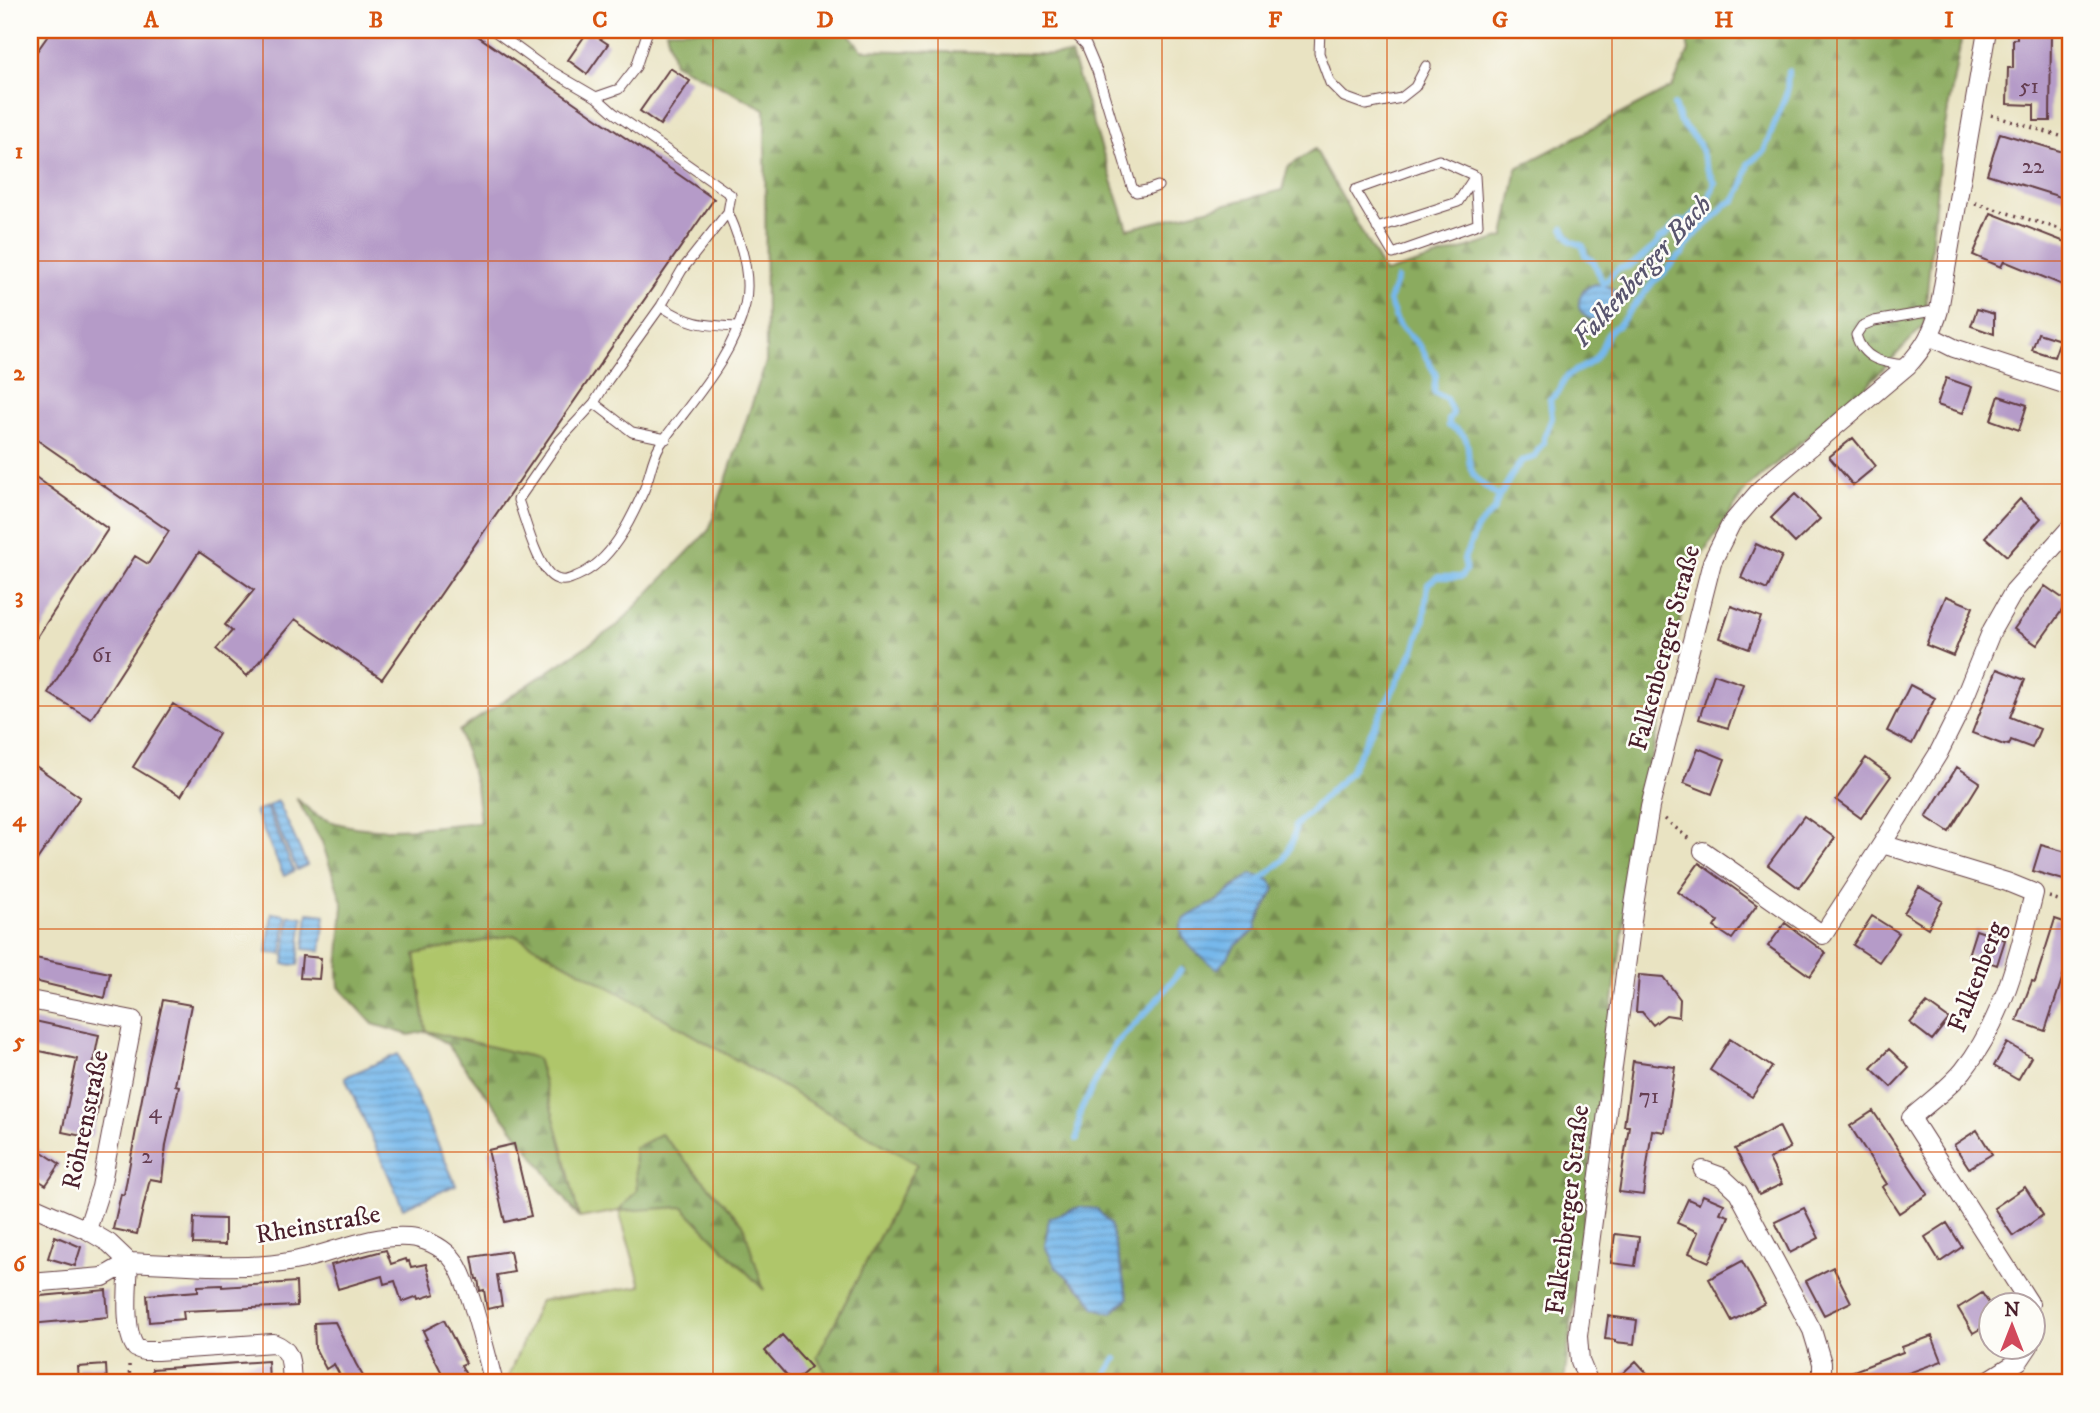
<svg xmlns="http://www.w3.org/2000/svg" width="2100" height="1413" font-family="'IM FELL DW Pica',serif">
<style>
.green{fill:#afc66b;stroke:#7c724b;stroke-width:2;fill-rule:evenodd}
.forest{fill:url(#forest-firs);stroke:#6a6545;stroke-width:2;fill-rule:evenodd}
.water{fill:url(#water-rules);stroke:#606c8b;stroke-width:2}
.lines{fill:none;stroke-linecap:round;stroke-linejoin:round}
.stream{stroke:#76b8eb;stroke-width:6}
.building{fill:#b59bc8}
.service-casing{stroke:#623c42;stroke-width:11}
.minor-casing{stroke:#623c42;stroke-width:20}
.path{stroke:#623c42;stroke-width:3.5;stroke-dasharray:2 5;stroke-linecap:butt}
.service{stroke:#fff;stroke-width:9}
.minor{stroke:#fff;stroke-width:18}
.grid{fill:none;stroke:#d8530f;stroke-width:2;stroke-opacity:0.55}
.labels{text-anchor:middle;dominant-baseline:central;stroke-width:5;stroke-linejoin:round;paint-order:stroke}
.number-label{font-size:23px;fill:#653e52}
.street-label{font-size:26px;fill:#4a1f2b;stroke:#fdfcf7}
.water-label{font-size:28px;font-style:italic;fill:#59556e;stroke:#fdfcf7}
.neatline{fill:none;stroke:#d8530f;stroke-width:2.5}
.grid-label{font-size:23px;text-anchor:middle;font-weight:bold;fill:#d8530f}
</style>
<defs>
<pattern id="forest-firs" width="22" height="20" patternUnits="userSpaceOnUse" patternTransform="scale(1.75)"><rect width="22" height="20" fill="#8bab5f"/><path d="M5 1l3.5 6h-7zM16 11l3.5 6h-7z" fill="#748b4f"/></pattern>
<pattern id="water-rules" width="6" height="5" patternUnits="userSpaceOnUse" patternTransform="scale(1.75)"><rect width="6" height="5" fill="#76b8eb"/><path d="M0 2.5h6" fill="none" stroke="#6395bf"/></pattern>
</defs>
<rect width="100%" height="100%" fill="#fdfcf7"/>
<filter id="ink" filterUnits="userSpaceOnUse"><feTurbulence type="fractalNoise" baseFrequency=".0143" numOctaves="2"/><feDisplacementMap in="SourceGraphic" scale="14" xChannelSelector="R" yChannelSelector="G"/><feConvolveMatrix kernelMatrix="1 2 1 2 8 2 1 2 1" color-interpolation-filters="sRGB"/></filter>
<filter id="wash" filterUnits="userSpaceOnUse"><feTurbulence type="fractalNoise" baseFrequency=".00686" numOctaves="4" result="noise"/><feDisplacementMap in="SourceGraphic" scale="28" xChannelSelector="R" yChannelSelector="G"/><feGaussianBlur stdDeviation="1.57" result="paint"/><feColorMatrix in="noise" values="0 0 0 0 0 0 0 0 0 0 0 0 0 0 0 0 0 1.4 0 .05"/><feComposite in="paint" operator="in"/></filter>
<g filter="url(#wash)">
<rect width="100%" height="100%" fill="#e9e3c2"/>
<!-- green -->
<path class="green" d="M514,935L629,998L917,1164L817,1357L832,1383H501L500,1380L508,1377L540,1301L641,1286L619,1211L579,1218L563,1150L537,1058L426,1031L415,954ZM634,1148L763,1288L683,1206L620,1211L637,1190Z"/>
<!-- forest -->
<path class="forest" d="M666,30H846L862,50L1071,55L1128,229L1282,190L1288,167L1315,149L1385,273L1504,237L1517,168L1672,87L1689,51L1685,30H1963L1940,153L1924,325L1865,388L1747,488L1691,572L1639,819L1596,1119L1564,1383H1499L1488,1377L1475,1383H832L817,1357L917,1164L629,998L514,935L415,954L426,1031L537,1058L563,1150L579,1218L536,1159L446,1043L426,1031L409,1035L373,1024L339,987L338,969L343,905L322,842L296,798C304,805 313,814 322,818C368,838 432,826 480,822L476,786L459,731L618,625L709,530L766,362L765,109L674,63ZM1236,885L1275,889L1256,924V930L1236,945L1218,968L1200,956L1184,920L1220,899ZM1080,1207L1128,1298L1111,1313L1095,1308L1086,1294L1068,1279L1049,1218Z
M661,1134L743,1224L764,1290L683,1207L619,1211L637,1190L634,1148Z"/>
<!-- water -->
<path class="water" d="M1595,284C1647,287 1599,345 1579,308C1578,296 1583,288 1595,284Z
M278,801L307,865L297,870L268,806Z
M266,807L294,871L284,876L255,812Z
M1251,874L1270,880L1275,889L1256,924V930L1236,945L1218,969C1207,962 1170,936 1184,920C1189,914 1209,906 1217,901C1229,893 1239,882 1251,874Z
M272,913L286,915L282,954L267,953Z
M308,913L325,915L321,951L304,949Z
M289,915L303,917L298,965L284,964Z
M398,1054L456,1185L403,1208L345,1077Z
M1080,1207L1097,1209L1110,1224L1128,1298L1111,1313L1095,1308L1086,1294L1055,1266L1045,1246L1049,1218Z"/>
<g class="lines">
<!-- stream -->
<path class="stream" d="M1674,105L1679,120L1699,144L1707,168L1715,183L1709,199L1686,222V244
M1563,228L1571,241L1583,246L1585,255L1594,262L1603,284L1619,268C1636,268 1644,253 1657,245L1659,239C1668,236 1672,227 1679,221L1686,222
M1397,279L1389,301L1398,324L1420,346L1436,375L1434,392L1446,399L1453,413L1449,420V426C1478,438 1462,451 1473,474C1478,483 1491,490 1499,497
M1259,881L1284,860L1293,840L1296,825L1350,772L1414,650L1424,619L1428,584L1437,577H1461L1466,569L1464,559L1477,528L1494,510L1499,497L1515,470L1522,461L1535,457L1539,448L1544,443V438L1552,418L1550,399C1563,390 1558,389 1566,378C1574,368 1591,367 1597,356C1605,345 1605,330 1618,326L1654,281C1668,274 1669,262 1683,254L1687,245L1698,232L1713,219L1725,205L1735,200L1744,183L1748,164L1764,151L1787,92L1788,71
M1077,1139L1080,1112L1113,1047L1152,1006L1181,970
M1101,1383L1116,1359"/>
</g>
<g id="blocks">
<!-- building -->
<path class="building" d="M52,30H469L714,199L382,679L295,619L247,676L216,649L232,631L225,625L254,590L199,552L91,719L48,693L135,556L148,564L169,531L30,435V61Z
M2017,30H2051L2050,121H2034V105L2007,104L2008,68H2013V39H2017Z
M588,31L608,44L587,74L568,60Z
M670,68L690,81L660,125L640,111Z
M2000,133L2070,154V200L1987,174Z
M1991,213L2070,244V288L2004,261L2001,267L1973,255Z
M1977,309L1994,314V334L1971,326Z
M2038,333L2060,340L2054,357L2032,350Z
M1946,378L1972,387L1963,413L1937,405Z
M1999,396L2027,405L2019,430L1991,420Z
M1853,438L1876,466L1853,485L1829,457Z
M30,473L108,529L30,648Z
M1795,494L1820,519L1795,543L1771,518Z
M2020,499L2041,518L2007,556L1985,537Z
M1756,544L1782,556L1767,590L1741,578Z
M2045,586L2068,602L2037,645L2014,629Z
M1946,596L1973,607L1953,656L1926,645Z
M1731,606L1761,617L1749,649L1720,638Z
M1997,669L2025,680L2010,717L2040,729L2032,748L2011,740L2009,745L2004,744V745L1972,733Z
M1714,674L1743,684L1728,728L1699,719Z
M1910,685L1935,698L1912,744L1887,731Z
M173,704L219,734L181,796L133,767Z
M1698,748L1725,759L1712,794L1684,783Z
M1866,758L1891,776L1861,818L1836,800Z
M30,762L80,797L30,870Z
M1957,767L1980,782L1949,832L1926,817Z
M1804,816L1835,838L1799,888L1768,865Z
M2041,845L2070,853V882L2033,871Z
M1699,863L1757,905L1732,939L1714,927L1718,921L1678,892Z
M1919,887L1943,901L1928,928L1904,913Z
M1872,916L1899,933L1879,962L1853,945Z
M2055,919L2070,924V955L2045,1031L2017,1021L2032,981L2035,982Z
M1785,923L1826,953L1810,976L1768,946Z
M1976,930L2005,940L1997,965L1968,955Z
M302,956L321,958L319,979L300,978Z
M30,957L110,973L105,998L30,980Z
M1639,975L1663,977L1680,999L1679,1017L1666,1015L1653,1025L1642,1012H1636Z
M163,1000L191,1005L175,1085L179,1086L166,1145L162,1181L150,1179L137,1234L113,1229L121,1194L124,1195L148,1066Z
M1927,1003L1949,1019L1932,1040L1910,1023Z
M30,1020L99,1035L89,1085L102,1088L92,1138L62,1132L77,1059L30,1049Z
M1730,1039L1772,1067L1752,1097L1710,1070Z
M2007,1043L2031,1057L2018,1080L1994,1066Z
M1889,1049L1909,1068L1891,1087L1871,1068Z
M1633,1061L1675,1067L1665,1132L1652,1130L1643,1195L1619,1192L1629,1126H1624Z
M1873,1111L1928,1194L1899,1213L1882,1187L1887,1184L1850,1126Z
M1779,1126L1790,1148L1769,1159L1782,1184L1759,1195L1735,1149Z
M1977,1130L1992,1154L1969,1168L1954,1145Z
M30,1144L60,1164L46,1185L30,1175Z
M514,1144L531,1216L505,1222L488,1150Z
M2025,1187L2043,1215L2013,1236L1994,1208Z
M1703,1195L1724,1204L1720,1213L1729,1216L1709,1262L1689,1253L1698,1232L1677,1223L1688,1199L1699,1204Z
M1804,1208L1819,1238L1790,1253L1775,1222Z
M194,1218L225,1219V1245L193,1244Z
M1947,1223L1962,1247L1940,1262L1925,1237Z
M1615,1234L1639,1237L1635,1266L1611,1263Z
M55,1236L81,1247L75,1266L48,1258Z
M386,1250L391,1264L406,1259L407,1262L409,1261L411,1267L426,1264L435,1294L419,1299L418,1296L402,1302L395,1281L384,1284L382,1276L338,1289L331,1265Z
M510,1251L514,1272L497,1275L502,1306L487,1309L484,1290L480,1291L478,1279H476L472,1257Z
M1742,1261L1765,1303L1732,1321L1709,1279Z
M1833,1267L1851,1302L1824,1315L1806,1281Z
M296,1282L297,1306L183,1311L184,1319L149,1322L147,1295L198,1291V1286L222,1285V1287Z
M106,1290L108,1317L30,1324V1297Z
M1982,1293L1992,1308V1322L1973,1333L1958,1308Z
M1608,1316L1637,1320L1634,1344L1615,1342V1340L1605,1339Z
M444,1320L466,1363L461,1365L470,1383H447L425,1340L427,1339L423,1331Z
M335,1322L356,1364L367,1383H344L334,1364L326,1369L315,1348L314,1323Z
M782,1335L811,1367L793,1383L765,1351Z
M1932,1336L1942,1361L1881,1383H1833V1379L1903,1352L1902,1347Z
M268,1361L269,1383H153L152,1369Z
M1636,1361L1656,1383H1612Z
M106,1365L107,1383H79L78,1367Z"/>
</g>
</g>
<g filter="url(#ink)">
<use href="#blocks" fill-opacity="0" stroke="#623c42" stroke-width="2"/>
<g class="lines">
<!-- service casing -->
<g class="service-casing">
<path id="service" d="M493,30L541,65L596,97L619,89L636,67L648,30
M1063,30L1076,35L1086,45L1097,71L1132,187L1136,192L1147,190L1158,186
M1320,30L1319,53L1330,83L1344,97L1366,105L1401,98L1415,87L1426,66
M596,97L614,113L731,195L728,212L682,270L661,306L608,380L594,403L559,441L518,500C525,518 538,573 557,579C564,582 570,579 577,576C611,562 630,522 644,490C650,476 652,458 660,445C692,400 732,360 745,305C752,275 740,239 728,212
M1439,160L1475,176L1478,224L1393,254L1355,190Z
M1377,228L1458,202L1475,176
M661,306C690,325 703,325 737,327
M1906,365C1883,363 1863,360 1856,335L1862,326L1874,321L1939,310
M594,403L632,432L666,439"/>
</g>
<!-- minor casing -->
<g class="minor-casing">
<path id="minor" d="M1930,336L1954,348L2070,386
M1703,851L1823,935L1882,844
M30,1000L133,1020L101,1187L87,1230
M1703,1170L1722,1177L1738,1192L1812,1330L1822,1363V1383
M30,1205L87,1230L109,1243L129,1262C181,1264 242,1271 294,1261C332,1254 369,1234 409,1237C424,1238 440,1246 451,1257C469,1276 486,1355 494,1383
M129,1262C128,1283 123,1332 136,1348L144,1351H157L273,1343C294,1351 290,1364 292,1383
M30,1283L103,1277L129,1262
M2030,1304L1911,1118C1928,1103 1948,1089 1963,1071C2003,1021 2019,954 2034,893L2007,882L1882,844L1938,754L1957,716L1992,630L2014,591L2070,528
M2034,1322V1330
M1589,1383L1580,1361L1578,1336L1634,905L1650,807L1712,562L1731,524L1762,488L1908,365C1924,348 1933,332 1939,310L1987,30
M1984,1383L2019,1361L2029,1346"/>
</g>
<!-- path -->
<path class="path" d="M1991,115L2070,139
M1975,203L2070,232
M1665,819L1689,839
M2049,897L2070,904
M129,1365L130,1383"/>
<!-- service -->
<use href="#service" class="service"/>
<!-- minor -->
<use href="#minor" class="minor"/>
</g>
</g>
<!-- grid -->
<path class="grid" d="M263,30V1383M488,30V1383M713,30V1383M938,30V1383M1162,30V1383M1387,30V1383M1612,30V1383M1837,30V1383M30,261H2070M30,484H2070M30,706H2070M30,929H2070M30,1152H2070"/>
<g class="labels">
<!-- number labels -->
<g class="number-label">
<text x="2029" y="86">51</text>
<text x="2033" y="166">22</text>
<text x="102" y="655">61</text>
<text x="1649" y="1096">71</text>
<text x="155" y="1111">4</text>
<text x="147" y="1156">2</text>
</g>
<!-- street labels -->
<g class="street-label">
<text transform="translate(1665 648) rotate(-75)">Falkenberger Straße</text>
<text transform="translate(1977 977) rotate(-69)">Falkenberg</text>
<text transform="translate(86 1120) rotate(-78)">Röhrenstraße</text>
<text transform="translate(1568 1210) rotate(-83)">Falkenberger Straße</text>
<text transform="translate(318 1225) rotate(-10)">Rheinstraße</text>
</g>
<!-- water labels -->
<g class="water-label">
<text transform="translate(1642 271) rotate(-48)">Falkenberger Bach</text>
</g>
</g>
<!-- margin -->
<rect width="2100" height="1413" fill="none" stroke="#fdfcf7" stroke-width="77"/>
<!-- north arrow -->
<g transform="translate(2012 1326)"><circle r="33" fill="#fdfcf7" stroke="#b5a4a5" stroke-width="2"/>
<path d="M0-5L12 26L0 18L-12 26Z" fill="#d1495b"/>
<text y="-10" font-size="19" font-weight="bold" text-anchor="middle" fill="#4a1f2b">N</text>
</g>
<rect x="38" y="38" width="2024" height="1336" class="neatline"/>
<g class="grid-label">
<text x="151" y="27">A</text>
<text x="376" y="27">B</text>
<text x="600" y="27">C</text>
<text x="825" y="27">D</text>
<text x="1050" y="27">E</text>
<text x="1275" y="27">F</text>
<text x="1500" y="27">G</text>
<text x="1724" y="27">H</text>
<text x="1949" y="27">I</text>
<text x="19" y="158">1</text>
<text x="19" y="380">2</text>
<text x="19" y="603">3</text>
<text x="19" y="826">4</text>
<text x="19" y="1048">5</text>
<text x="19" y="1271">6</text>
</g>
</svg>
